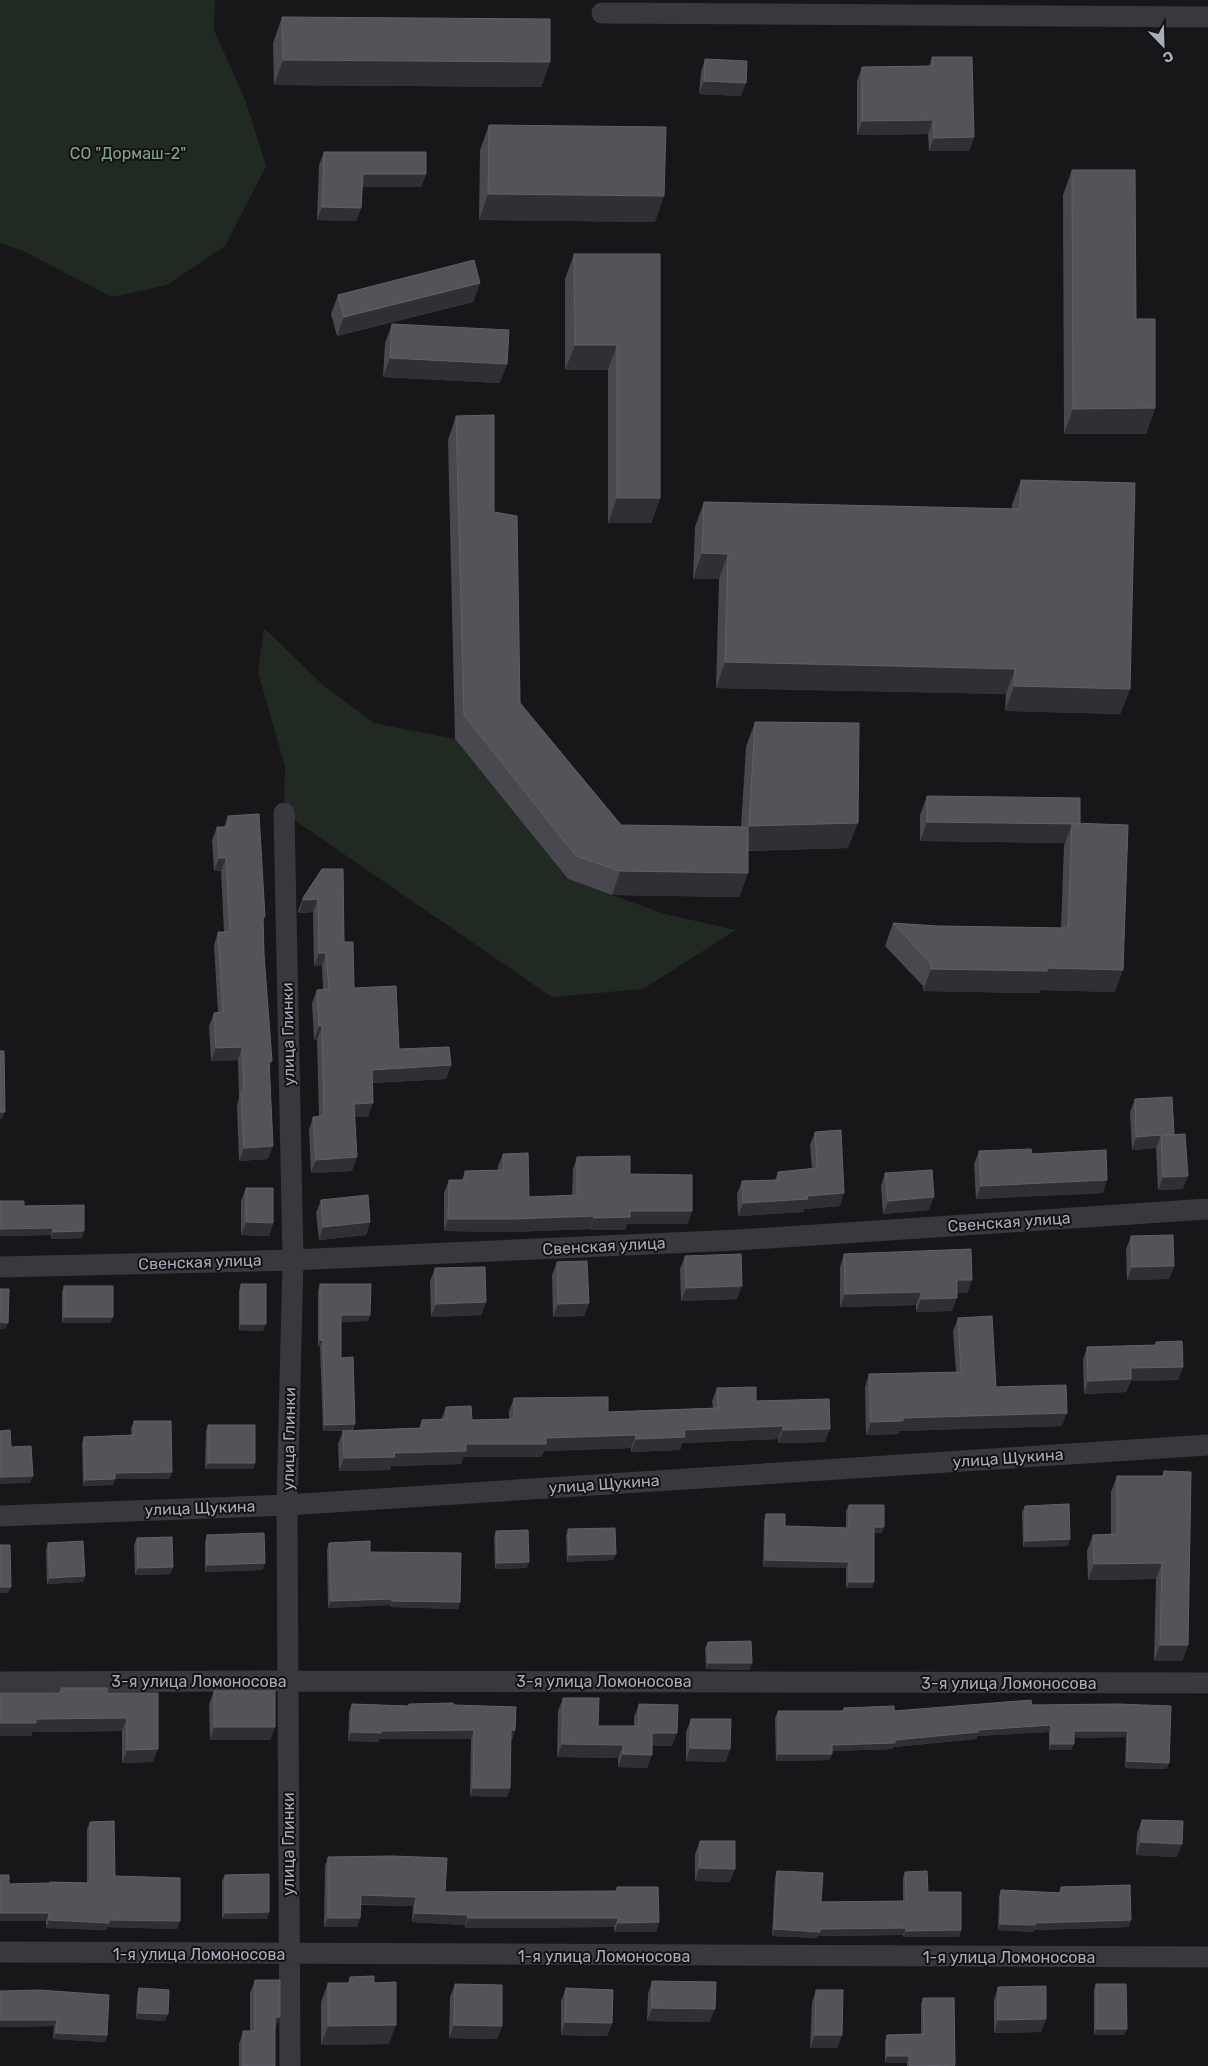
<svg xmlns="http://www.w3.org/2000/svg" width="1208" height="2066" font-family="Rubik,sans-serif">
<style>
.green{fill:#212923}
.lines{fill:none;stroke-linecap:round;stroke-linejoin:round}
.street{stroke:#38383e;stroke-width:21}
.wall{fill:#48484e}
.shaded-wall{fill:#303034}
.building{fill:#53535a;stroke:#606168}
.labels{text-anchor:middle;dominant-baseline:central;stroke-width:4;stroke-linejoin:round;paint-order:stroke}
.park-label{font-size:16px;fill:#80a486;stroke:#121214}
.street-label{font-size:16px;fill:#a9acb9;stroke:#121214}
</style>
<rect width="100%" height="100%" fill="#171719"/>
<!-- green -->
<path class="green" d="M0,0H215L214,30L246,102L266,166L225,246L167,285L112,297L23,251L0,243Z
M264,628L324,686L374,723L455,739L568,879L665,914L736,930L643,989L552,997L284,813L285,766L258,672Z"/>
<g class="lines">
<!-- street -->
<path class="street" d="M602,13L1208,17
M284,813L293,1260L287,1505L290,2066
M0,1267L293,1260L738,1240L1208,1209
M0,1516L287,1505L1208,1445
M0,1682L287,1681L1208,1683
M0,1952L1208,1957"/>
</g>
<!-- wall -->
<path class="wall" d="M282,17L550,62L541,87L274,85L273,43Z
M932,57L974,137L969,151H929L928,134L857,135V81L862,67L929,66Z
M705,59L741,96L699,94L701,72Z
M489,125L655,222L479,220L480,150Z
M324,152L426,174L421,187H362L361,208L356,221L317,220L319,165Z
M1072,170L1136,319L1155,408L1146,434H1064L1063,195Z
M574,254H660V498L651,523H608V370H565V279Z
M480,283L473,302L337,336L331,314L338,295Z
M392,324L500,383L383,377L385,343Z
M456,416L494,512L520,703L621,825L741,827L746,747L755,722L848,848L748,851V873L739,897L612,895L568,879L455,739L448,440Z
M1021,480L1130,689L1120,714L1005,711L1006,694L716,688L719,579H693L695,527L704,502L1012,509V505Z
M927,796L1080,824L1115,992L1040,990L1039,993L923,991V986L885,946L893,923L937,926L1061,928L1064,846L1065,843L920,841V815Z
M228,816L263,924L269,1069L268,1159L239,1161L237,1105L239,1098L238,1060L211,1061L209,1026L214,1013H218L214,945L218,932H224L221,871H214L212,840L217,827H224Z
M322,869L344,942L354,988L399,1049L451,1065L446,1079L372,1083L368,1117H355L352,1171L311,1173L309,1130L313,1117H319L317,1040H314L312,1003L317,990L323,989L322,966H314L313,912L299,913L298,911L303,898Z
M1135,1099L1174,1135L1183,1189L1158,1190L1156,1148L1132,1150L1130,1112Z
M815,1132L840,1206L804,1209L803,1212L738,1216L737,1194L742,1181L775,1180L778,1172L812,1169L810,1145Z
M979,1151L1032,1154L1103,1193L976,1199L974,1164Z
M503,1154L529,1197L572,1195L573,1169L577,1157L630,1174L688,1224H627L625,1230H590V1229L509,1232L444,1231V1193L449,1180H462L465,1171L498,1170V1166Z
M885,1173L929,1210L883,1214L881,1186Z
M246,1188L273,1223L269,1236L241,1235V1201Z
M321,1200L370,1222L366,1235L319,1240L316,1213Z
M0,1201L24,1206L82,1238L51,1239V1235L0,1236Z
M1131,1236L1174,1266L1169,1279L1127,1280L1126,1249Z
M844,1254L972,1280L967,1293H957L952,1311L916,1312V1305L840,1307V1267Z
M685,1256L737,1299L681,1301L680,1269Z
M557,1262L589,1303L584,1316L553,1317L552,1275Z
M435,1268L486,1302L481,1315L431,1317L430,1281Z
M241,1284L263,1331L239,1330V1291Z
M320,1284L370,1315L368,1321L341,1322V1358L355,1424L353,1430L419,1428L422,1420H441L446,1407L472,1420L509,1419V1411L514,1398L608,1412L713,1408L712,1401L717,1388L756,1401L825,1442L778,1443V1439L682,1443L680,1450L631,1452V1448L544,1451L541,1457H463L461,1464L391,1466L390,1470L339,1471L338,1444L343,1431H323L320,1347H318V1291Z
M64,1286L110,1323H62V1292Z
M958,1318L996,1387L1062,1426L899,1431L898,1434L866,1435L865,1387L869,1374L956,1372L953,1331Z
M1156,1342L1183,1367L1178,1380L1131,1381L1126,1392L1084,1394L1083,1360L1087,1347L1155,1345Z
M134,1421L172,1472L169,1479H115L113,1485L83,1486L82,1443L84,1437L131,1435V1428Z
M208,1425L255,1463L253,1469H205L206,1431Z
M1164,1471L1188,1645L1182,1661H1154L1156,1579L1088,1580L1087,1551L1093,1535H1111V1492L1117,1476H1162Z
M849,1505L882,1533H874L872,1588H846V1568L763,1567L764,1521L766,1514L785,1526L846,1528V1511Z
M1025,1506L1070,1539L1068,1546L1023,1547L1022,1512Z
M568,1529L613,1560L567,1562L566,1536Z
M496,1531L527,1568L495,1569L494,1538Z
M207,1535L265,1563L262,1570L205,1572V1542Z
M137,1538L173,1567L170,1574L135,1575L134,1545Z
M48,1543L85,1576L83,1582L47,1584L46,1550Z
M329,1543L370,1552L458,1609L390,1607V1605L328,1608L327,1549Z
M708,1642L750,1670L706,1669L705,1648Z
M61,1688L107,1693H158L153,1762L122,1763V1731L32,1732L31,1736H0V1693H59Z
M214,1691L275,1727L270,1740H210L209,1704Z
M563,1698L598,1726H634V1717L639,1704L672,1746H652L647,1768L618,1767V1758L557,1757L558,1711Z
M352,1704L408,1706L409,1704L454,1705L515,1730L512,1739H511L510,1788L507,1797L470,1796L471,1739H379L378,1742L348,1741L349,1712Z
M1117,1704L1169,1763L1166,1769L1125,1768L1126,1737L1074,1738L1071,1750H1049V1732L977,1736L976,1739L894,1747L893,1749L832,1751V1754L829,1760L776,1761L775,1718L778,1711H842L844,1708L894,1711L1032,1705Z
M691,1719L726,1762L686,1761V1732Z
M1142,1820L1177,1857L1136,1855L1137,1833Z
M90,1822L115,1876L180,1921L177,1929L107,1927L106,1930L46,1928V1921H0V1875L9,1884L49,1883L50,1882L87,1883V1829Z
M700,1841L730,1882L695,1881V1854Z
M328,1857L445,1892L616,1891L617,1887L659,1922L656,1932H614V1927L465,1928V1925L412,1922L413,1906L361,1905L360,1918L357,1927H324L325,1866Z
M777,1871L821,1902L903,1901V1878L905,1872L928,1892L961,1930L959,1937H903V1935L818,1936L817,1938L772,1936L775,1877Z
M225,1875L269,1912L267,1919H222V1881Z
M1061,1887L1129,1927L1034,1930L1033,1932L998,1930L999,1897L1001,1890L1059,1893Z
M350,1977L374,1983L389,2044L321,2045V2002L328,1983H348Z
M255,1980L275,2066H239V2044L243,2031H250V1993Z
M652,1981L710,2022L647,2021L648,1994Z
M455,1984L502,2026L497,2039L449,2038L450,1997Z
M1096,1984L1124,2035H1094V1990Z
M998,1987L1041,2032L994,2033V2000Z
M139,1988L165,2021L136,2019L137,1995Z
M566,1988L612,2023L607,2036L561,2035V2001Z
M816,1990L842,2035L837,2048H810L812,2003Z
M0,1991L107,2035L105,2042L53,2039L54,2026L0,2027Z
M923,1998H954L955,2066H907V2063H885V2041L887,2035L921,2034V2004Z"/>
<!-- shaded-wall -->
<path class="shaded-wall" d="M283,60L550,62L541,87L274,85Z
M704,81L746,83L741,96L699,94Z
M933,120L928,134L857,135L862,121Z
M974,137L969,151H929L934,138Z
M363,174H426L421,187H358Z
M488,194L664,196L655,222L479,220Z
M322,207L361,208L356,221L317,220Z
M480,283L473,302L337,336L344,317Z
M575,345H617L608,370H565Z
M390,358L507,364L500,383L383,377Z
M1155,408L1146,434H1064L1073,409Z
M617,498H660L651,523H608Z
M702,553L728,554L719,579H693Z
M725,662L1015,669L1006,694L716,688Z
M1014,686L1130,689L1120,714L1005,711Z
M927,822L1072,824L1065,843L920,841Z
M858,823L848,848L739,851L749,826Z
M219,858H226L221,871H214Z
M620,871L748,873L739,897L612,895Z
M318,899L313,912L299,913L303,900Z
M319,953H326L322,966H314Z
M1047,968L1123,970L1115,992L1040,990L1039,993L923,991L931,969Z
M319,1026H322L317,1040H314Z
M242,1047L238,1060L211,1061L216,1048Z
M269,1061H272L267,1074Z
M451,1065L446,1079L367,1083L372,1070Z
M373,1103L368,1117H349L354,1104Z
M0,1112H5L2,1119H0Z
M1161,1135L1156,1148L1132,1150L1136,1137Z
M273,1146L268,1159L239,1161L244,1148Z
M357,1157L352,1171L311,1173L316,1160Z
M1188,1176L1183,1189L1158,1190L1163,1177Z
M1107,1180L1103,1193L976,1199L981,1186Z
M844,1193L840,1206L804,1209L803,1212L738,1216L743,1203L807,1196Z
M934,1197L929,1210L883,1214L888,1201Z
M630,1211H692L688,1224H627L625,1230H590L594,1218Z
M594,1216L590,1229L509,1232L444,1231L448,1219Z
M246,1222L273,1223L269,1236L241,1235Z
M370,1222L366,1235L319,1240L323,1227Z
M53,1228L51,1235L0,1236V1229Z
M84,1231L82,1238L51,1239L53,1232Z
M1174,1266L1169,1279L1127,1280L1132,1267Z
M957,1280H972L967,1293H952Z
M742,1286L737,1299L681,1301L686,1288Z
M921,1292L916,1305L840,1307L845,1294Z
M957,1298L952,1311L916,1312L921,1299Z
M486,1302L481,1315L431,1317L436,1304Z
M589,1303L584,1316L553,1317L558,1304Z
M341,1315H370L368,1321L339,1322Z
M64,1317H113L110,1323H62Z
M0,1322L8,1323L5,1329H0Z
M241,1324H266L263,1331L239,1330Z
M320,1340H323L320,1347H318Z
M1183,1367L1178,1380L1131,1381L1126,1392L1084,1394L1088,1381L1131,1368Z
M1067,1413L1062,1426L899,1431L898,1434L866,1435L871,1422L903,1418Z
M355,1424L352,1430L323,1431L325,1425Z
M783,1426L778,1439L682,1443L680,1450L631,1452L636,1439L684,1430Z
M830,1429L825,1442L778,1443L783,1430Z
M636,1435L631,1448L544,1451L541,1457H463L461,1464L391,1466L390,1470L339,1471L344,1458L466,1444L546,1438Z
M208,1463H255L253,1469H205Z
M172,1472L169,1479H115L113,1485L83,1486L85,1480L115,1473Z
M33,1476L30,1483L0,1484V1477Z
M874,1527H884L882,1533H872Z
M1070,1539L1068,1546L1023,1547L1025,1541Z
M616,1554L613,1560L567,1562L569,1555Z
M765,1560L849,1562L846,1568L763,1567Z
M529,1562L527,1568L495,1569L497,1563Z
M265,1563L262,1570L205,1572L207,1565Z
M1162,1563L1156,1579L1088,1580L1094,1564Z
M173,1567L170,1574L135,1575L138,1568Z
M85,1576L83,1582L47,1584L50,1578Z
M849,1582H874L872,1588H846Z
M0,1587H11L8,1593H0Z
M392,1599L390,1605L328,1608L331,1601Z
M392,1601L460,1602L458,1609L390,1607Z
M1160,1645H1188L1182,1661H1154Z
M708,1663H752L750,1670L706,1669Z
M127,1718L122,1731L32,1732L31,1736H0V1723L36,1719Z
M1051,1725L1049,1732L977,1736L976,1739L894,1747L893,1749L829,1751L832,1745L895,1740L978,1730Z
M214,1727H275L270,1740H210Z
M474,1730L471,1739H379L378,1742L348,1741L351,1732L381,1731Z
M511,1730H515L512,1739H508Z
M1074,1731H1128L1126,1737L1071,1738Z
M652,1733H677L672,1746H648Z
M562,1744L623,1745L618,1758L557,1757Z
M1051,1744H1074L1071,1750H1049Z
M690,1748L730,1749L726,1762L686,1761Z
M158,1749L153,1762L122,1763L127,1750Z
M623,1754L652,1755L647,1768L618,1767Z
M778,1754H832L829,1760L776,1761Z
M1127,1761L1169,1763L1166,1769L1125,1768Z
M473,1788H510L507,1797L470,1796Z
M1141,1842L1182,1844L1177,1857L1136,1855Z
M699,1868L735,1869L730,1882L695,1881Z
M361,1895L416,1897L413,1906L357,1904Z
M269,1912L267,1919H222L225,1913Z
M0,1913H49L46,1921H0Z
M415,1913L468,1915L465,1925L412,1922Z
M328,1918H360L357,1927H324Z
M468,1918H618L614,1927L465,1928Z
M49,1920H109L180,1921L177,1929L107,1927L106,1930L46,1928Z
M1131,1920L1129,1927L1034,1930L1033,1932L998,1930L1000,1924Z
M659,1922L656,1932H614L618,1923Z
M906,1928L903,1935L818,1936L817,1938L772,1936L774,1929Z
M961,1930L959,1937H903L906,1931Z
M652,2008L715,2009L710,2022L647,2021Z
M138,2013L168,2014L165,2021L136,2019Z
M275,2017H280L275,2030Z
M1046,2019L1041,2032L994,2033L998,2020Z
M0,2020H57L54,2026L0,2027Z
M565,2022L612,2023L607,2036L561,2035Z
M396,2025L389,2044L321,2045L328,2026Z
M454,2025L502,2026L497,2039L449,2038Z
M1096,2029H1127L1124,2035H1094Z
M56,2033L107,2035L105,2042L53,2039Z
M815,2035H842L837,2048H810Z
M887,2056H909L907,2063H885Z"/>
<!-- building -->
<path class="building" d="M282,17L550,19V62L283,60Z
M932,57H972L974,137L934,138L933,120L862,121V67L933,66Z
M705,59L747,61L746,83L704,81Z
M489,125L666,127L664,196L488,194Z
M324,152H426V174H363L361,208L322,207Z
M1072,170H1135L1136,319H1155V408L1073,409Z
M574,254H660V498H617V345H575Z
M474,260L480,283L344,317L338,295Z
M392,324L509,330L507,364L390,358Z
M494,415V512L517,516L520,703L621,825L748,827V873L620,871L576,856L464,715L456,416Z
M1021,480L1135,483L1130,689L1014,686L1015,669L725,662L728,554L702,553L704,502L1020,509Z
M755,722L859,723L858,823L749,826Z
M927,796L1080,798V824L927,822Z
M259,814L265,917H263L264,955L272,1061H269L273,1146L244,1148L241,1092H244L242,1047L216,1048L214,1013L223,1012L218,932H230L226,858H219L217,827H228V816Z
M1072,823L1128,825L1123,970L1047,968V971L931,969V964L893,923L937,926L1068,928Z
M322,869H343L344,942H353L354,988L396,986L399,1049L449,1047L451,1065L372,1070L373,1103L354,1104L357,1157L316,1160L313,1117L324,1116L322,1026H319L317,990L329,989L326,953H319L318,899L303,900V898Z
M0,1051H4L5,1112H0Z
M1172,1097L1174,1135H1163L1185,1134L1188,1176L1163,1177L1161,1135L1136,1137L1135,1099Z
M841,1130L844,1193L807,1196L808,1199L743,1203L742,1181L778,1180V1172L817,1168L815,1132Z
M1031,1149L1032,1154L1106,1150L1107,1180L981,1186L979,1151Z
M528,1153L529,1197L577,1195V1157L630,1156V1174L692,1175V1211H630V1217L594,1218V1216L513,1219H448L449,1180H465V1171L504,1170L503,1154Z
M932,1170L934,1197L888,1201L885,1173Z
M246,1188H273V1223L246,1222Z
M368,1195L370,1222L323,1227L321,1200Z
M0,1201H24V1206L84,1205V1231L53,1232V1228L0,1229Z
M1173,1235L1174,1266L1132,1267L1131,1236Z
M971,1249L972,1280H957V1298L921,1299V1292L845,1294L844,1254Z
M741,1254L742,1286L686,1288L685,1256Z
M587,1261L589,1303L558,1304L557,1262Z
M485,1267L486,1302L436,1304L435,1268Z
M241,1284H266V1324H241Z
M320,1284H371L370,1315H341V1358L353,1357L355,1424L325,1425L323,1340H320Z
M64,1286H113V1317H64Z
M0,1289H9L8,1323L0,1322Z
M992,1316L996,1387L1066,1385L1067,1413L903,1418V1421L871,1422L869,1374L961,1372L958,1318Z
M1182,1341L1183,1367L1131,1368V1379L1088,1381L1087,1347L1156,1345V1342Z
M756,1387V1401L829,1399L830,1429L783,1430V1426L684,1430L685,1437L636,1439V1435L546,1438V1444H466V1451L394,1453L395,1457L344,1458L343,1431L422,1428V1420L446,1419V1407L471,1406L472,1420L514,1419V1398L608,1397V1412L718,1408L717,1388Z
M134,1421H171L172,1472L115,1473V1479L85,1480L84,1437L134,1435Z
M208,1425H255V1463H208Z
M10,1430L11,1447L31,1446L33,1476L0,1477V1431Z
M1164,1471L1191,1472L1188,1645H1160L1162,1563L1094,1564L1093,1535L1117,1534V1476H1164Z
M1069,1504L1070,1539L1025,1541V1506Z
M849,1505H884V1527H874V1582H849V1562L765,1560L766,1514H785V1526L849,1528Z
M615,1528L616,1554L569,1555L568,1529Z
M528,1530L529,1562L497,1563L496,1531Z
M264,1533L265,1563L207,1565V1535Z
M172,1537L173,1567L138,1568L137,1538Z
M83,1541L85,1576L50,1578L48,1543Z
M370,1541V1552L461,1553L460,1602L392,1601V1599L331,1601L329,1543Z
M0,1545H10L11,1587H0Z
M751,1641L752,1663H708V1642Z
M61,1688H107V1693H158V1749L127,1750V1718L36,1719V1723H0V1693H61Z
M214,1691H275V1727H214Z
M563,1698H599L598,1726H638L639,1704L678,1705L677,1733H652V1755L623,1754V1745L562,1744Z
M1031,1700L1032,1705L1117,1704L1171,1706L1169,1763L1127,1761L1128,1731H1074V1744H1051V1725L978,1730V1732L895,1740V1743L832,1745V1754H778V1711H844V1708L894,1706V1711Z
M453,1703L454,1705L516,1707L515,1730H511L510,1788H473L474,1730L381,1731V1733L351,1732L352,1704L409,1706V1704Z
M691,1719H731L730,1749L690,1748Z
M1142,1820L1183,1821L1182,1844L1141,1842Z
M114,1821L115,1876L180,1878V1921L109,1920V1923L49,1920V1913H0V1875H9V1884L50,1883V1882L90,1883V1822Z
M700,1841H735V1869L699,1868Z
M392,1856L447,1858L445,1892L617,1891V1887H658L659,1922L618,1923V1918H468V1915L415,1913L416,1897L361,1895L360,1918H328V1857Z
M777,1871L823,1873L821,1902L906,1901L905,1872L927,1871L928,1892H961V1930L906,1931V1928L820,1929V1932L774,1929Z
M269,1874V1912L225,1913V1875Z
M1130,1885L1131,1920L1035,1923V1925L1000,1924L1001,1890L1061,1893V1887Z
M374,1976V1983L396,1982V2025L328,2026V1983H350V1977Z
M255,1980H280V2017H275V2066H243V2031H255Z
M652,1981L716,1982L715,2009L652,2008Z
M455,1984L502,1985V2026L454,2025Z
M1096,1984H1126L1127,2029H1096Z
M1046,1986V2019L998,2020V1987Z
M139,1988L169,1990L168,2014L138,2013Z
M566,1988L613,1990L612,2023L565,2022Z
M39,1990L109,1995L107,2035L56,2033L57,2020H0V1991Z
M816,1990H843L842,2035H815Z
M923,1998H954L955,2065L910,2066L909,2056H887V2035L924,2034Z"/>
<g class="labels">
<!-- park labels -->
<g class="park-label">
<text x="128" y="153">СО "Дормаш-2"</text>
</g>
<!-- street labels -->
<g class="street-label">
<text transform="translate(288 1034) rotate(-91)">улица Глинки</text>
<text transform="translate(1009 1222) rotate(-4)">Свенская улица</text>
<text transform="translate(604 1246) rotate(-3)">Свенская улица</text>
<text transform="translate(200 1262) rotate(-2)">Свенская улица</text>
<text transform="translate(289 1439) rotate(-89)">улица Глинки</text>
<text transform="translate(1008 1458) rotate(-4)">улица Щукина</text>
<text transform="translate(604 1484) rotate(-4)">улица Щукина</text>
<text transform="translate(200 1508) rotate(-2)">улица Щукина</text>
<text x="199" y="1681">3-я улица Ломоносова</text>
<text x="604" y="1681">3-я улица Ломоносова</text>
<text x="1009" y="1683">3-я улица Ломоносова</text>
<text transform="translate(288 1844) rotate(-90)">улица Глинки</text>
<text x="199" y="1954">1-я улица Ломоносова</text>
<text x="604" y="1956">1-я улица Ломоносова</text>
<text x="1009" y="1957">1-я улица Ломоносова</text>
</g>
</g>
<!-- north arrow -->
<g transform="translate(1163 45) rotate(157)" stroke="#121214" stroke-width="4" paint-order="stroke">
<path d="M0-4L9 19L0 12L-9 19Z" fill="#a9acb9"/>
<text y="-8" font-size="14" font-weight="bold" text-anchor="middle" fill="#a9acb9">С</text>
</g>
</svg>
